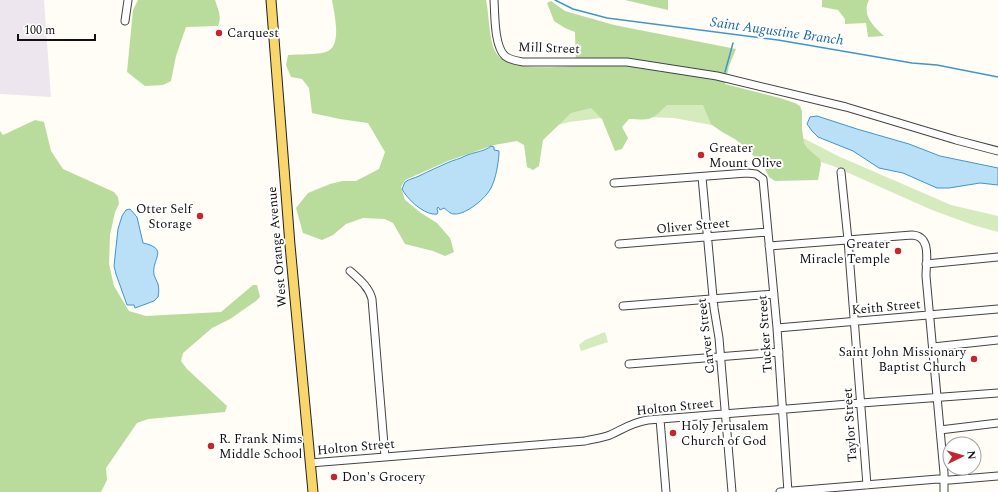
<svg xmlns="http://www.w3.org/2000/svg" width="998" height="492" font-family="Spectral,serif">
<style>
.industrial{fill:#eee6ef}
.green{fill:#d5ebbd}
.forest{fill:#b9dc9c}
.water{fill:#b9e0f7;stroke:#3f96cf}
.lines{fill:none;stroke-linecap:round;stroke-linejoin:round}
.stream{stroke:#3f96cf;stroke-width:1.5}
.minor-casing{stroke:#444;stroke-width:9}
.major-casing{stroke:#222;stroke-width:11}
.minor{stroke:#fff;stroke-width:7}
.major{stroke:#f9d66b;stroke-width:9}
.poi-dot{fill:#c4262e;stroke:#fff;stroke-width:1.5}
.labels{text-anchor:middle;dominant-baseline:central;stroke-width:4;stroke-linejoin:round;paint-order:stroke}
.poi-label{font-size:13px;fill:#111;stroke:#fff;text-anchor:start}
.street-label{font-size:13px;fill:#111;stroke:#fff}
.water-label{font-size:14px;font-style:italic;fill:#1768a6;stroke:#fff}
</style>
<rect width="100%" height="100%" fill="#fffdf5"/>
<!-- industrial -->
<path class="industrial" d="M0,0H44L51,97L0,94Z"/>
<!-- green -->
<path class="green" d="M497,64L708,80L803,138L838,156L951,205L998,216V232L973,225L932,210L833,166L803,156L743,131L674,118L618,116L569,122L512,138Z
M605,332L608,342L581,351L579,345L585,340Z"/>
<!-- forest -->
<path class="forest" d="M138,0H215C218,9 222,17 218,26L186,27L176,56L171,81L163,85L145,86L127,72L133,10Z
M332,0H486C489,13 489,40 495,51C507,74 554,66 576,66L575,32L565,28L554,21L547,3L551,1L565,11L614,25L736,49L729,66L725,84L780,98L795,103L800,106L802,111V129L804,143L807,148L820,159L821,164L818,180L775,181L769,177L764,167L748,150L735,139L722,132L711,124L703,105H667C650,121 652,120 629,119L622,127L628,138L622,149L615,151L602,119L591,108L571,113L543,140L539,166L533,170L527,167L524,145L517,141L494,145L448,161L405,180L401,187L405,200L421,213L437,223L450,238L454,252L445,256L433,251L405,244L393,223L385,219L363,218L346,224L333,235L322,240L303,233L296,208L308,193L330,184L343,181H356L379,169L385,152L368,123L340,119L312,113L309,88L302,79L291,77L286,65L288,55C298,54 316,55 326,52C343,47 334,13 332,0Z
M625,0H668V10Z
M822,0H876H869C861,15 874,27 884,36L868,37L866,23L845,24V19L838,10L822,7Z
M35,120L44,122L51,151L63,169L114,192L118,197L119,204L115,212L110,235L109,264L114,286L129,311L146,316L221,312L253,285H257L260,297L256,301L230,319L212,328L183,353L181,361L187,369L227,406L225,412L148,419L137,423L106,468L107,480L101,492H0V131L3,135Z"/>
<!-- water -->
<path class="water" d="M817,116L857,129L909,144L940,156L998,168V185L980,183L949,188H937L903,173L879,168L853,151L818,137L812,131L807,124L810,117Z
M491,146L494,147V150L499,151V154C498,165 496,178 491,188C486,198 466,215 454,214C450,214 447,210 444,208L440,210L439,208L438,207L437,209L438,212L437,214C425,216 407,199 402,189L405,182C409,179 415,178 419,176C429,171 438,167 447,163C453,160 460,159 465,156C473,152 484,152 491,146Z
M130,209L137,217L143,243C170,249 151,259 154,275C155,278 157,281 158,284C159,288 159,293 158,297L154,301L135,308L134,305H127L116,274L114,266L118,229L122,216L126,210Z"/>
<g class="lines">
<!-- stream -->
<path class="stream" d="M555,0L573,9L607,18L778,40L912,63L937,65L998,77
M725,72L733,43"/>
<!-- minor casing -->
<g class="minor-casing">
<path id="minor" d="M494,0C495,14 494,46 505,56C510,60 517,61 523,62H627L717,76L846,107L956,140L998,151
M125,21L128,0
M841,172L848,240L867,485
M702,177L714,308L719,338L721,362L732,492
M614,183L747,173L756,174L763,179L777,328L788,492
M619,244L768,232
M769,246L912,235C932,236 926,261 926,276L944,473V492
M926,264L998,257
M350,271C359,279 369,287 372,299L385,457
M623,306L774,294
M777,328L998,309
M933,347L998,340
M629,364L779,352
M660,419L666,492
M940,430L998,423
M310,463L585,441C593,439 602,438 610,435C623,429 633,422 648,420L861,403L998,393
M780,492L938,479L950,480L998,476"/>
</g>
<!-- major casing -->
<g class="major-casing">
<path id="major" d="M271,0L290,245L313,492"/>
</g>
<!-- minor -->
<use href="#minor" class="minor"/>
<!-- major -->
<use href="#major" class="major"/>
</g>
<!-- markers -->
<g class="poi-dot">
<circle cx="219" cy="33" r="4"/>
<circle cx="701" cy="155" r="4"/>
<circle cx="200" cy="216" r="4"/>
<circle cx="898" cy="251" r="4"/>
<circle cx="974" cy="359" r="4"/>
<circle cx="673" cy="433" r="4"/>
<circle cx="211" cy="446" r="4"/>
<circle cx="334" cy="477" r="4"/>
</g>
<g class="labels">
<!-- poi labels -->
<g class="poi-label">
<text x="227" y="33">Carquest</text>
<text x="709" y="148">Greater<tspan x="709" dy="15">Mount Olive</tspan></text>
<text x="192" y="209" text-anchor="end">Otter Self<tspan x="192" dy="15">Storage</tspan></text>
<text x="890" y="244" text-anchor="end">Greater<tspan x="890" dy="15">Miracle Temple</tspan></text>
<text x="966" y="352" text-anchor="end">Saint John Missionary<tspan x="966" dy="15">Baptist Church</tspan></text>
<text x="681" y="426">Holy Jerusalem<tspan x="681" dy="15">Church of God</tspan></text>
<text x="219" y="439">R. Frank Nims<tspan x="219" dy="15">Middle School</tspan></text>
<text x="342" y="477">Don's Grocery</text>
</g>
<!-- street labels -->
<g class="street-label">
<text transform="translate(549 48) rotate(2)">Mill Street</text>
<text transform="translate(693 226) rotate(-5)">Oliver Street</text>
<text transform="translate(277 247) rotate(-95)">West Orange Avenue</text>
<text transform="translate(886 307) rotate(-5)">Keith Street</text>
<text transform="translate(765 334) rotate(-94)">Tucker Street</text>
<text transform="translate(706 336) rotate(-97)">Carver Street</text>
<text transform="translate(675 407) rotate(-6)">Holton Street</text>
<text transform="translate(850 425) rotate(-94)">Taylor Street</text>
<text transform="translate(356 447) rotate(-5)">Holton Street</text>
</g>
<!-- water labels -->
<g class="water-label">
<text transform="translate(777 31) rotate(8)">Saint Augustine Branch</text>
</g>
</g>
<!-- north arrow -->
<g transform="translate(962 456) rotate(85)"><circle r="19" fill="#ffffff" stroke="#a0a0a0"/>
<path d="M0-3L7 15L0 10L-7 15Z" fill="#c4262e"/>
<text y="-6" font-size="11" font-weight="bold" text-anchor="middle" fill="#111111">N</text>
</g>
<!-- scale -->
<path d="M18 34v6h77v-6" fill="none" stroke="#111111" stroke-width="2"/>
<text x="24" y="34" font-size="12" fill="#111111" stroke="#ffffff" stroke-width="3" paint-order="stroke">100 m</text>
</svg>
